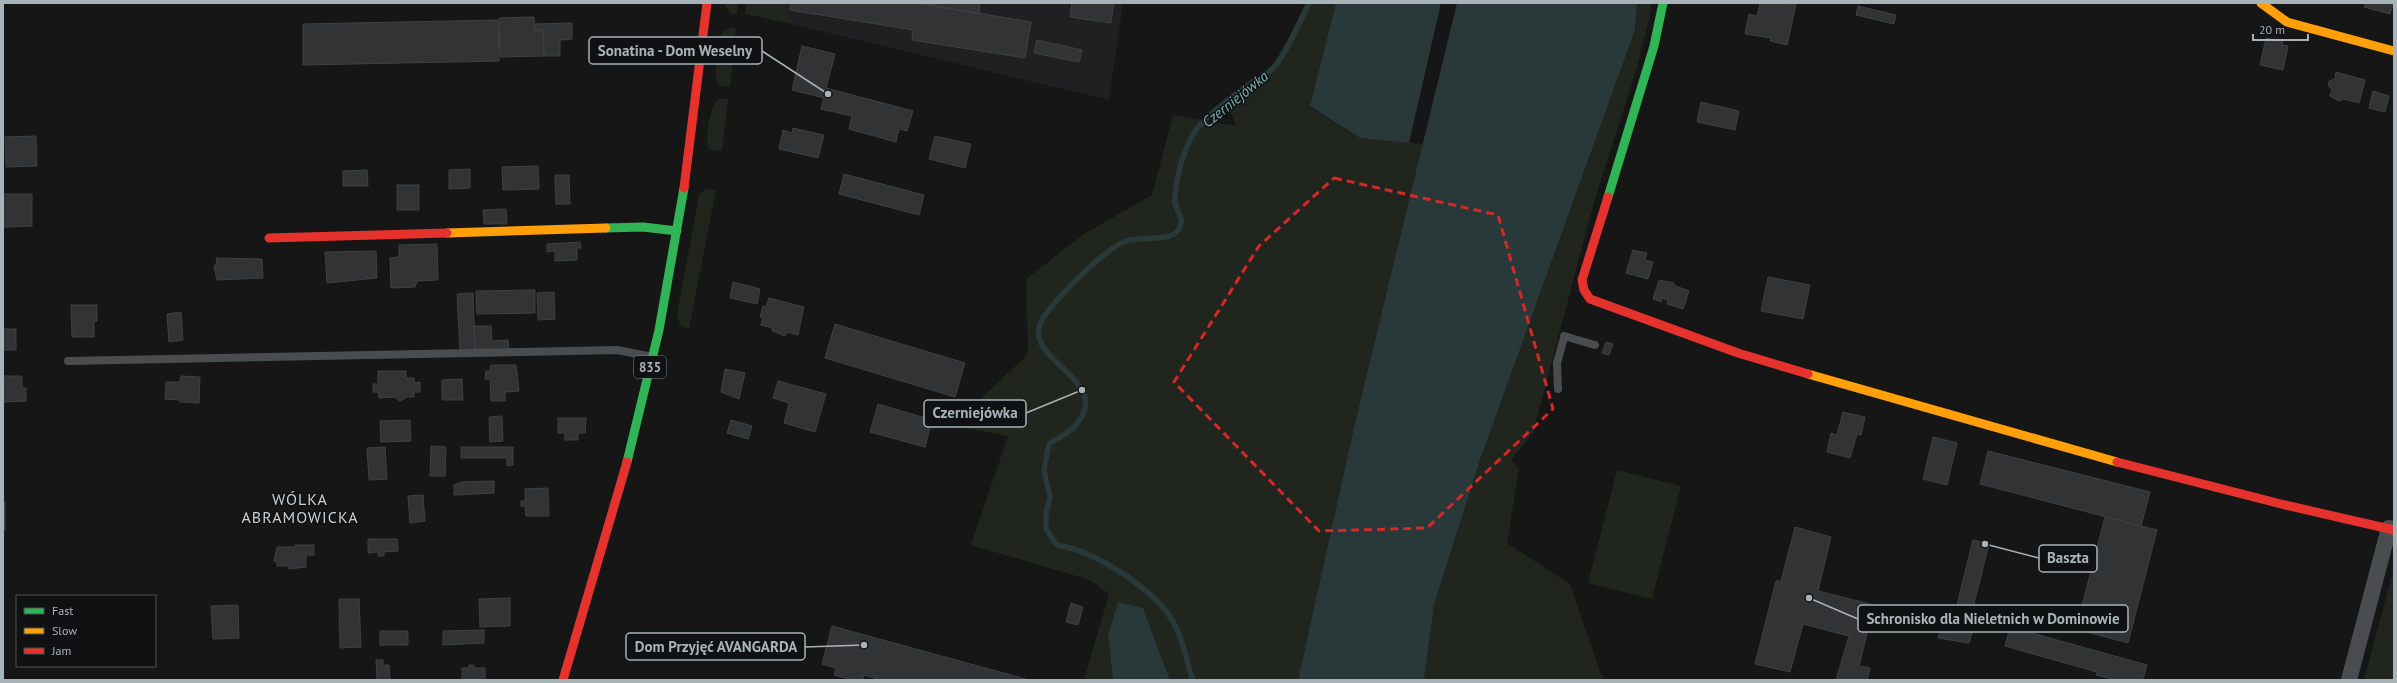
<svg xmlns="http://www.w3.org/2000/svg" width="2397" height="683" font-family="'PT Sans',sans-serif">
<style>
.built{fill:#202022}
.green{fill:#20251e}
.water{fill:#293839}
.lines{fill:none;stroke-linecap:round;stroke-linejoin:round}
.stream{stroke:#293839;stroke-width:5.5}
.building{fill:#323334;stroke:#3e4142}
.lane{stroke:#4a4d4f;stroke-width:8}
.street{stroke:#4a4d4f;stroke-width:16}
.fast{stroke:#30b455;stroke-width:9}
.slow{stroke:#ff9f0a;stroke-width:9}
.jam{stroke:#e5322d;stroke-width:9}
.marked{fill:none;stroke:#d62828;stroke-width:3;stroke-dasharray:8 5;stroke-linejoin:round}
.labels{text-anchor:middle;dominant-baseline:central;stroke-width:3;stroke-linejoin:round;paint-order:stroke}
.shield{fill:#101112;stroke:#7a8286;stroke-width:1}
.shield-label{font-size:13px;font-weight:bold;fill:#a7b3b8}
.water-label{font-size:15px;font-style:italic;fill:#7cb1b4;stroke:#101112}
.quarter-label{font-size:16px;letter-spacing:1px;fill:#c8d0d4;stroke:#101112}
.leader{fill:none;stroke:#a7b3b8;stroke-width:1.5}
.callout-dot{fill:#a7b3b8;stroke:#101112;stroke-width:1.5}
.callout{fill:#101112;stroke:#a7b3b8;stroke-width:1.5}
.callout-label{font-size:15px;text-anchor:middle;font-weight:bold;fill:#a7b3b8}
</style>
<rect width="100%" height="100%" fill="#161616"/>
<!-- built -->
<path class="built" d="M751,3H1123L1109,100L750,14Z"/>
<!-- green -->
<path class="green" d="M723,3H738L737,14H731Z
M746,3H790L787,23L745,14Z
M1309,3H1336L1310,107L1360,138L1424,144L1355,423L1298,680H1170L1143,608L1118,602L1108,635L1113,680H1084L1109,594L1090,580L971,545L1008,436L966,428L972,407L1028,354L1026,279L1084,234L1152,195L1173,115L1236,126L1227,102L1250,83L1274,68Z
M1637,3H1651L1650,16L1636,71L1594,202L1533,433L1511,460L1519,469L1507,543L1570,584L1603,680H1424L1434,605L1480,460L1635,30Z
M732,27L736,28L730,87L718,85C714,78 717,46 720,37C721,31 727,28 732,27Z
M718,99H728L722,151L709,149C704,139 710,107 718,99Z
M705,189L716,190L689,329L680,325L677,314L699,195Z
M1617,470L1681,486L1652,599L1588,583Z
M2394,570V680H2364L2392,575Z"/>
<!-- water -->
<path class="water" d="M1336,3H1441L1409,143L1360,138L1310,106Z
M1457,3H1637L1635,30L1480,460L1434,605L1424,680H1298L1355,423Z
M1118,602L1143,608L1170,680H1113L1108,635Z"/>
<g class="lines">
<!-- stream -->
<path class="stream" d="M1193,680C1186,662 1184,642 1175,625C1157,590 1095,551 1057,545L1046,529V514L1050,497L1044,470L1049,444C1057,438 1070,433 1076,425C1117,377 1012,360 1045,315C1060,295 1104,249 1126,241C1139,236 1171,243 1179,229C1186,218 1175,211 1175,201C1175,179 1183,152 1194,133C1205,116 1234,95 1251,83C1258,78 1268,74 1274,67C1285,56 1301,19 1309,3"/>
</g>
<!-- building -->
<path class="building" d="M791,3H918L1031,22L1025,58L912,40L913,30L790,10Z
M918,3H980L979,14Z
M1072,3H1114L1111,23L1070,17Z
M1760,3L1796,4L1787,45L1770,41L1771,38L1745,34L1749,14L1757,16Z
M2366,3H2393L2390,14L2364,7Z
M1858,6L1896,15L1894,24L1856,15Z
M534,17L535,30H543L544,56L500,57L499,18Z
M498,20L499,61L303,65V24Z
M572,23V39L560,40V56H544L543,30H535V24Z
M2266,38L2283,41L2282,45L2288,46L2283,70L2260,65Z
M1037,40L1082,50L1079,62L1034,53Z
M802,46L835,54L826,88L913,111L907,131L899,129L896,142L849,129L852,116L821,109L824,98L792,90Z
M2336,72L2365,80L2359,103L2343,99L2339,101L2330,96L2332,90L2328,85L2329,81L2335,79Z
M2373,91L2389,96L2385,112L2369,108Z
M1701,102L1739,111L1735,130L1697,122Z
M793,128L824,135L818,158L779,149L783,130L792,133Z
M36,136L37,166L6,167L5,137Z
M935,136L971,144L965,168L929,159Z
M538,166L539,189L503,190L502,167Z
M470,169V188L449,189V170Z
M367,170L368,186H343V171Z
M844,174L924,195L919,215L839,194Z
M555,175H569L570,204H556Z
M397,185H419V210H397Z
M3,194H32V226L3,227Z
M506,209L507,224H484L483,210Z
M580,242L581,248H577V260L555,261V251L547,252V244Z
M437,244L438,280L417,281L415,287L391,288L390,258L399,257V245Z
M1633,250L1647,253L1645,260L1653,262L1648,279L1626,273Z
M376,251L377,278L327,283L325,252Z
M216,258L262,259L263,278L217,280L214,265H217Z
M1768,277L1810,285L1803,319L1761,311Z
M1659,280L1674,283L1673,285L1689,291L1683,309L1667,304L1668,300L1662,298L1661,302L1653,299Z
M733,282L760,289L757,304L730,298Z
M535,290V313L477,314L476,291Z
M554,292L555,319L538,320L537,293Z
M473,293L475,350L460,351L457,294Z
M769,298L804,307L798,335L787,332L785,336L772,331V328L761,325L763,318L760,317L763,306L766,307Z
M71,305H97V321L94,322V337H72Z
M181,312L183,340L169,342L167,314Z
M835,324L965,363L955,397L825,358Z
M474,326H491L492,341L508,340L509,349L475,350Z
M3,329H16V350H3Z
M1606,342L1613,344L1609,355L1602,353Z
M491,365H516L519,391L505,392V401H491L490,379H485L486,371H490Z
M725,369L745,373L739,399L721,392Z
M378,371H406V378H414V383L420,382V392H414V397H407L400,401L395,397L379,398L378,392H373V384H378Z
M3,376H22V388H26V401L3,402Z
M181,376L200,377L199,403L180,402V400L165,399L166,382H180Z
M462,379L463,400H442V380Z
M778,381L826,394L815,432L784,423L789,403L773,398Z
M878,404L932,420L925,447L870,432Z
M1843,412L1865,417L1861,435L1857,434L1850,458L1827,452L1831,433L1837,435Z
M502,416L503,441L490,442L489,417Z
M558,418H586L585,433H578V440H565V433H558Z
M410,420L411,441L381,442L380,421Z
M731,420L752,426L748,439L727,433Z
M1933,437L1957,443L1947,485L1923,479Z
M431,446L446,447L445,476H430Z
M385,447L387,479L369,480L367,448Z
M461,447H513V465L507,466V458H461Z
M1988,451L2150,492L2141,526L1980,484Z
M494,481V493L454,495V485L462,482Z
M548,488L549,516H526L525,506H521V501H525V489Z
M423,495L425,521L410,523L408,496Z
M3,502H5V530H3Z
M2105,517L2157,530L2128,643L2076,629Z
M1795,527L1831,537L1818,591L1874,605L1859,666L1870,668L1867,680H1836L1849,636L1803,624L1790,672L1755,664L1776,581H1781Z
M368,539H397L398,551L384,552V556H378V552L368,553Z
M1973,540L1989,544L1972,612L1978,613L1969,643L1938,638L1943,623L1952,625Z
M295,545H314V555H306V567L289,569V566H277V562L274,561L277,547H295Z
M510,598V626L480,627L479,599Z
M339,599H359L361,647L340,648Z
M1071,603L1083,607L1078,625L1066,622Z
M238,605L239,638L213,639L211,606Z
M832,626L1029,680H881L864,675L863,680H853L834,675L836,668L822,664Z
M2010,627L2147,665L2143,680H2116L2096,675L2097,672L2005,646Z
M484,630V643L443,645V631Z
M380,631H408V645H380Z
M376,660H383V665H389L390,680H377Z
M469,665H474V668H485V680H462V668H469Z"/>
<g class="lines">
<!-- lane -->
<path class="lane" d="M1564,336L1595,345
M68,361L617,350L653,357
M1558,389L1557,363L1563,341"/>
<!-- street -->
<path class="street" d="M2349,680L2389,528"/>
<!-- fast -->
<path class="fast" d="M1608,197L1654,46L1663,3
M606,228L643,227L677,231
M627,462L659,330L684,188"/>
<!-- slow -->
<path class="slow" d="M2261,3L2287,22L2394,51
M447,233L606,228
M1808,374L2117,462"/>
<!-- jam -->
<path class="jam" d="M684,188L707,3
M1608,197L1582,280L1584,290L1590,299L1738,353L1808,374
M269,238L447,233
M2117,462L2285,505L2394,530
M563,680L627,462"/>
</g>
<!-- marked area -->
<path class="marked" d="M1334,178L1498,215L1553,409L1427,528L1319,531L1174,382L1259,246Z"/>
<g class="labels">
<!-- shield labels -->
<rect class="shield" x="634" y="356" width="32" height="22" rx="3"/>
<g class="shield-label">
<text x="650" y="367">835</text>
</g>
<!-- water labels -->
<g class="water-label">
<text transform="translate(1235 99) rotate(-39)">Czerniejówka</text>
</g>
<!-- quarter labels -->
<g class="quarter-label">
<text x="300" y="499">WÓLKA<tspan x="300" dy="18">ABRAMOWICKA</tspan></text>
</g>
</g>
<!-- callouts -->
<path class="leader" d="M828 94L762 51M1082 390L1026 413M1985 544L2039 558M1809 598L1858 619M864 645L805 647"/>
<g class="callout-dot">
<circle cx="828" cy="94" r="4"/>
<circle cx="1082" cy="390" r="4"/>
<circle cx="1985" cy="544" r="4"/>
<circle cx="1809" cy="598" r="4"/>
<circle cx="864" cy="645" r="4"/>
</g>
<g class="callout">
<rect x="589" y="37" width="173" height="27" rx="4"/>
<rect x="924" y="400" width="102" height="27" rx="4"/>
<rect x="2039" y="545" width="58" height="27" rx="4"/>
<rect x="1858" y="605" width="270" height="27" rx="4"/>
<rect x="626" y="633" width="179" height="27" rx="4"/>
</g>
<g class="callout-label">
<text x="675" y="56">Sonatina - Dom Weselny</text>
<text x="975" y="418">Czerniejówka</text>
<text x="2068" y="563">Baszta</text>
<text x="1993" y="624">Schronisko dla Nieletnich w Dominowie</text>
<text x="716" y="652">Dom Przyjęć AVANGARDA</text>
</g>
<!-- border -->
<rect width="2397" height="683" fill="none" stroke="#a7b3b8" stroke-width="8"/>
<!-- legend -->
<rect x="16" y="595" width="140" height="72" fill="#101112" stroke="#4c5254"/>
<rect x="24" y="608" width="20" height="6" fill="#30b455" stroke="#4c5254"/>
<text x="52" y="615" font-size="12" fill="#a7b3b8">Fast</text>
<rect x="24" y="628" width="20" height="6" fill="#ff9f0a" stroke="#4c5254"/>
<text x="52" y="635" font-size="12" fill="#a7b3b8">Slow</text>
<rect x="24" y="648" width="20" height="6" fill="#e5322d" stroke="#4c5254"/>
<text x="52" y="655" font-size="12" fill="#a7b3b8">Jam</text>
<!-- scale -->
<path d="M2253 34v6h55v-6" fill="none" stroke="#a7b3b8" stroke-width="2"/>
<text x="2259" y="34" font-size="12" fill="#a7b3b8" stroke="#101112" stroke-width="3" paint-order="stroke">20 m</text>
</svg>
